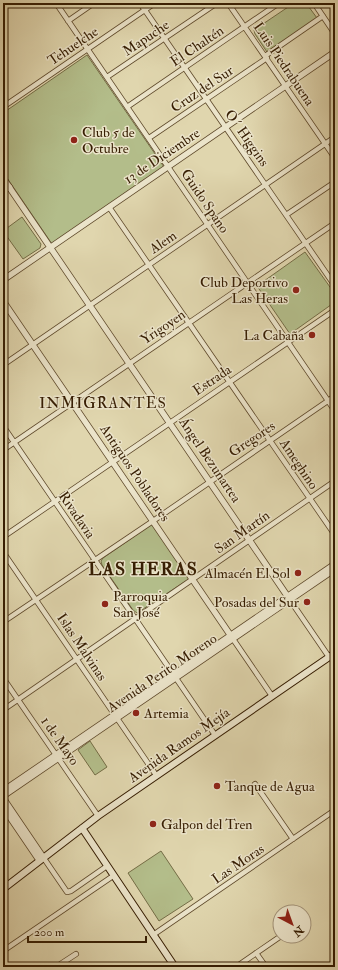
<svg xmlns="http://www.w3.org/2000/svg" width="338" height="970" font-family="'IM FELL Double Pica',serif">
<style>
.green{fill:#b3bd8a;stroke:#746d46}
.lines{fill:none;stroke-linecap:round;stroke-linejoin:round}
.minor-casing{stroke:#604b2d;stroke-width:6}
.tertiary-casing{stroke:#604b2d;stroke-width:7}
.secondary-casing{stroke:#361d02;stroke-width:8}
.minor{stroke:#ebe4ca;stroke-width:4.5}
.tertiary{stroke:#ebe4ca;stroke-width:5.5}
.secondary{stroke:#ebe4ca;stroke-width:6}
.poi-dot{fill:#8f2418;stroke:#ebe4ca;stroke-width:1.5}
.labels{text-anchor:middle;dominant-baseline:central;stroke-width:3;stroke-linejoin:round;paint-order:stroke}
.street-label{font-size:14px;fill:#361d02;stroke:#ebe4ca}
.poi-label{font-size:14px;fill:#361d02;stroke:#ebe4ca;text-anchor:start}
.neighbourhood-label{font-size:15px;letter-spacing:1px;fill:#361d02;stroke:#ebe4ca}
.district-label{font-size:18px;font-weight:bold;letter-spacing:1px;fill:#361d02;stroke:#ebe4ca}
</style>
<rect width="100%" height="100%" fill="#e0d6ae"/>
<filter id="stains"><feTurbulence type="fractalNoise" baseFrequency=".005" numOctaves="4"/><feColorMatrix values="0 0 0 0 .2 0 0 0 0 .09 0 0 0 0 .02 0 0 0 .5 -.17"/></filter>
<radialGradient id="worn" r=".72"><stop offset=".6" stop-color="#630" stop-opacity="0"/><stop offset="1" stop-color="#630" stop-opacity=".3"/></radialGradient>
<!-- green -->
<path class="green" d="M294,3H306L317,18L267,52L255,34L254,30Z
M87,55L164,167L52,244L3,172V113Z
M22,217L41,244L40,248L23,259L3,231Z
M305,252L335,294V302L290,334L257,286Z
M152,524L189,578L186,581L137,613L133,610L102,565L101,561L103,558Z
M90,741L107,767L95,775L78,750Z
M161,851L193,899L159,921L128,873Z"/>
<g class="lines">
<!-- minor casing -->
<g class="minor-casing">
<path id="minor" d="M56,3L335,411
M140,3L335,286
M228,3L335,158
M314,3L335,34
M68,21L94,3
M265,56L323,16
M107,77L217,3
M3,107L155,3
M127,107L279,3
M149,138L267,58
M3,192L10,187
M109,207L335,535
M286,215L335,182
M3,365L335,137
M3,426L215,735
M3,450L335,223
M3,537L335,310
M3,552L156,775
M290,600L329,657
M3,622L153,521L335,396
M233,639L272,696
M3,678L98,816
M3,710L335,481
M255,784L293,839
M43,857L67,892L71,891L107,866
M304,920L306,919
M153,935L335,810
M3,951L113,876
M256,953L266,967
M56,967L76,954
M236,967L281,936"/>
</g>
<!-- tertiary casing -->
<g class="tertiary-casing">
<path id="tertiary" d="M3,178L290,600
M3,280L335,52
M3,301L233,639
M3,791L335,564
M3,796L335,569
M3,798L43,857
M3,807L39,860"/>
</g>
<!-- secondary casing -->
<g class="secondary-casing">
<path id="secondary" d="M82,828L175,967
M3,889L98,816L335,653"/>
</g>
<!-- minor -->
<use href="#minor" class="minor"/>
<!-- tertiary -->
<use href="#tertiary" class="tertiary"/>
<!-- secondary -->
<use href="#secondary" class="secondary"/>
</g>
<!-- markers -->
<g class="poi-dot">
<circle cx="74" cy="140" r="4"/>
<circle cx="296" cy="290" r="4"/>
<circle cx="312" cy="335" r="4"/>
<circle cx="298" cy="573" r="4"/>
<circle cx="307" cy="602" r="4"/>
<circle cx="105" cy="604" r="4"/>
<circle cx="136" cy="713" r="4"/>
<circle cx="217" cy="786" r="4"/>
<circle cx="153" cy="824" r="4"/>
</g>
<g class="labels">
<!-- street labels -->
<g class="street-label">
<text transform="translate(146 38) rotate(-34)">Mapuche</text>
<text transform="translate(73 46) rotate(-34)">Tehuelche</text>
<text transform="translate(197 46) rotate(-34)">El Chaltén</text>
<text transform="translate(284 64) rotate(56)">Luis Piedrabuena</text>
<text transform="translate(202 89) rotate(-34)">Cruz del Sur</text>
<text transform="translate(247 138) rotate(55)">O´ Higgins</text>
<text transform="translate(162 156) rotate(-34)">13 de Diciembre</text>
<text transform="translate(205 201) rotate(56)">Guido Spano</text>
<text transform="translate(163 242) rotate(-34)">Alem</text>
<text transform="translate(163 327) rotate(-34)">Yrigoyen</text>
<text transform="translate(212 380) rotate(-34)">Estrada</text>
<text transform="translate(252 439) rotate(-34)">Gregores</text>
<text transform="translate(210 460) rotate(56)">Ángel Bezunartea</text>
<text transform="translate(299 464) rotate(56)">Ameghino</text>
<text transform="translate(135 473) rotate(56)">Antiguos Pobladores</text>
<text transform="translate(77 515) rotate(56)">Rivadavia</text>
<text transform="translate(242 532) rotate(-35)">San Martín</text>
<text transform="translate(82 647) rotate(56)">Islas Malvinas</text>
<text transform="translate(162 673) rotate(-34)">Avenida Perito Moreno</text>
<text transform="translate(60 741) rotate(55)">1 de Mayo</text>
<text transform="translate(179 745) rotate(-35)">Avenida Ramos Mejía</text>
<text transform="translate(238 864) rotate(-34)">Las Moras</text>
</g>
<!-- poi labels -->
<g class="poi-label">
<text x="82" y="132">Club 5 de<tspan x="82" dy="16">Octubre</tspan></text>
<text x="288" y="282" text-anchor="end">Club Deportivo<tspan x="288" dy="16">Las Heras</tspan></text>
<text x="304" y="335" text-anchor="end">La Cabaña</text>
<text x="290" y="573" text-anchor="end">Almacén El Sol</text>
<text x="113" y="596">Parroquia<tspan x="113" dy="16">San José</tspan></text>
<text x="299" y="602" text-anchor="end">Posadas del Sur</text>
<text x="144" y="713">Artemia</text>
<text x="225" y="786">Tanque de Agua</text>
<text x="161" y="824">Galpon del Tren</text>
</g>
<!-- neighbourhood labels -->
<g class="neighbourhood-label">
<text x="103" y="403">INMIGRANTES</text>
</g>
<!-- district labels -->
<g class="district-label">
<text x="143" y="569">LAS HERAS</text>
</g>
</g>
<!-- margin -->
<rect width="338" height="970" fill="none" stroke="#e0d6ae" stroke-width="16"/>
<rect x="4" y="4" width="330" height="962" fill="none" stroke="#361d02" stroke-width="2"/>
<rect x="8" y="8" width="322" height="954" fill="none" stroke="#361d02"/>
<!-- north arrow -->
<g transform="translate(292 924) rotate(139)"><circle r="19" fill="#ebe4ca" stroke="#a3947a"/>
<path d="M0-3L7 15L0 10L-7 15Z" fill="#8f2418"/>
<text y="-6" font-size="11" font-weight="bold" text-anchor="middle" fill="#361d02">N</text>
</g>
<!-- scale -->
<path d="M28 936v6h118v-6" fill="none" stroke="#361d02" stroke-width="2"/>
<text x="34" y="936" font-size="12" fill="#361d02" stroke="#ebe4ca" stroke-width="3" paint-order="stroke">200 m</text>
<rect width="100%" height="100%" filter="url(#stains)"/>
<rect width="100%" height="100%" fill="url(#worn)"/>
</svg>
